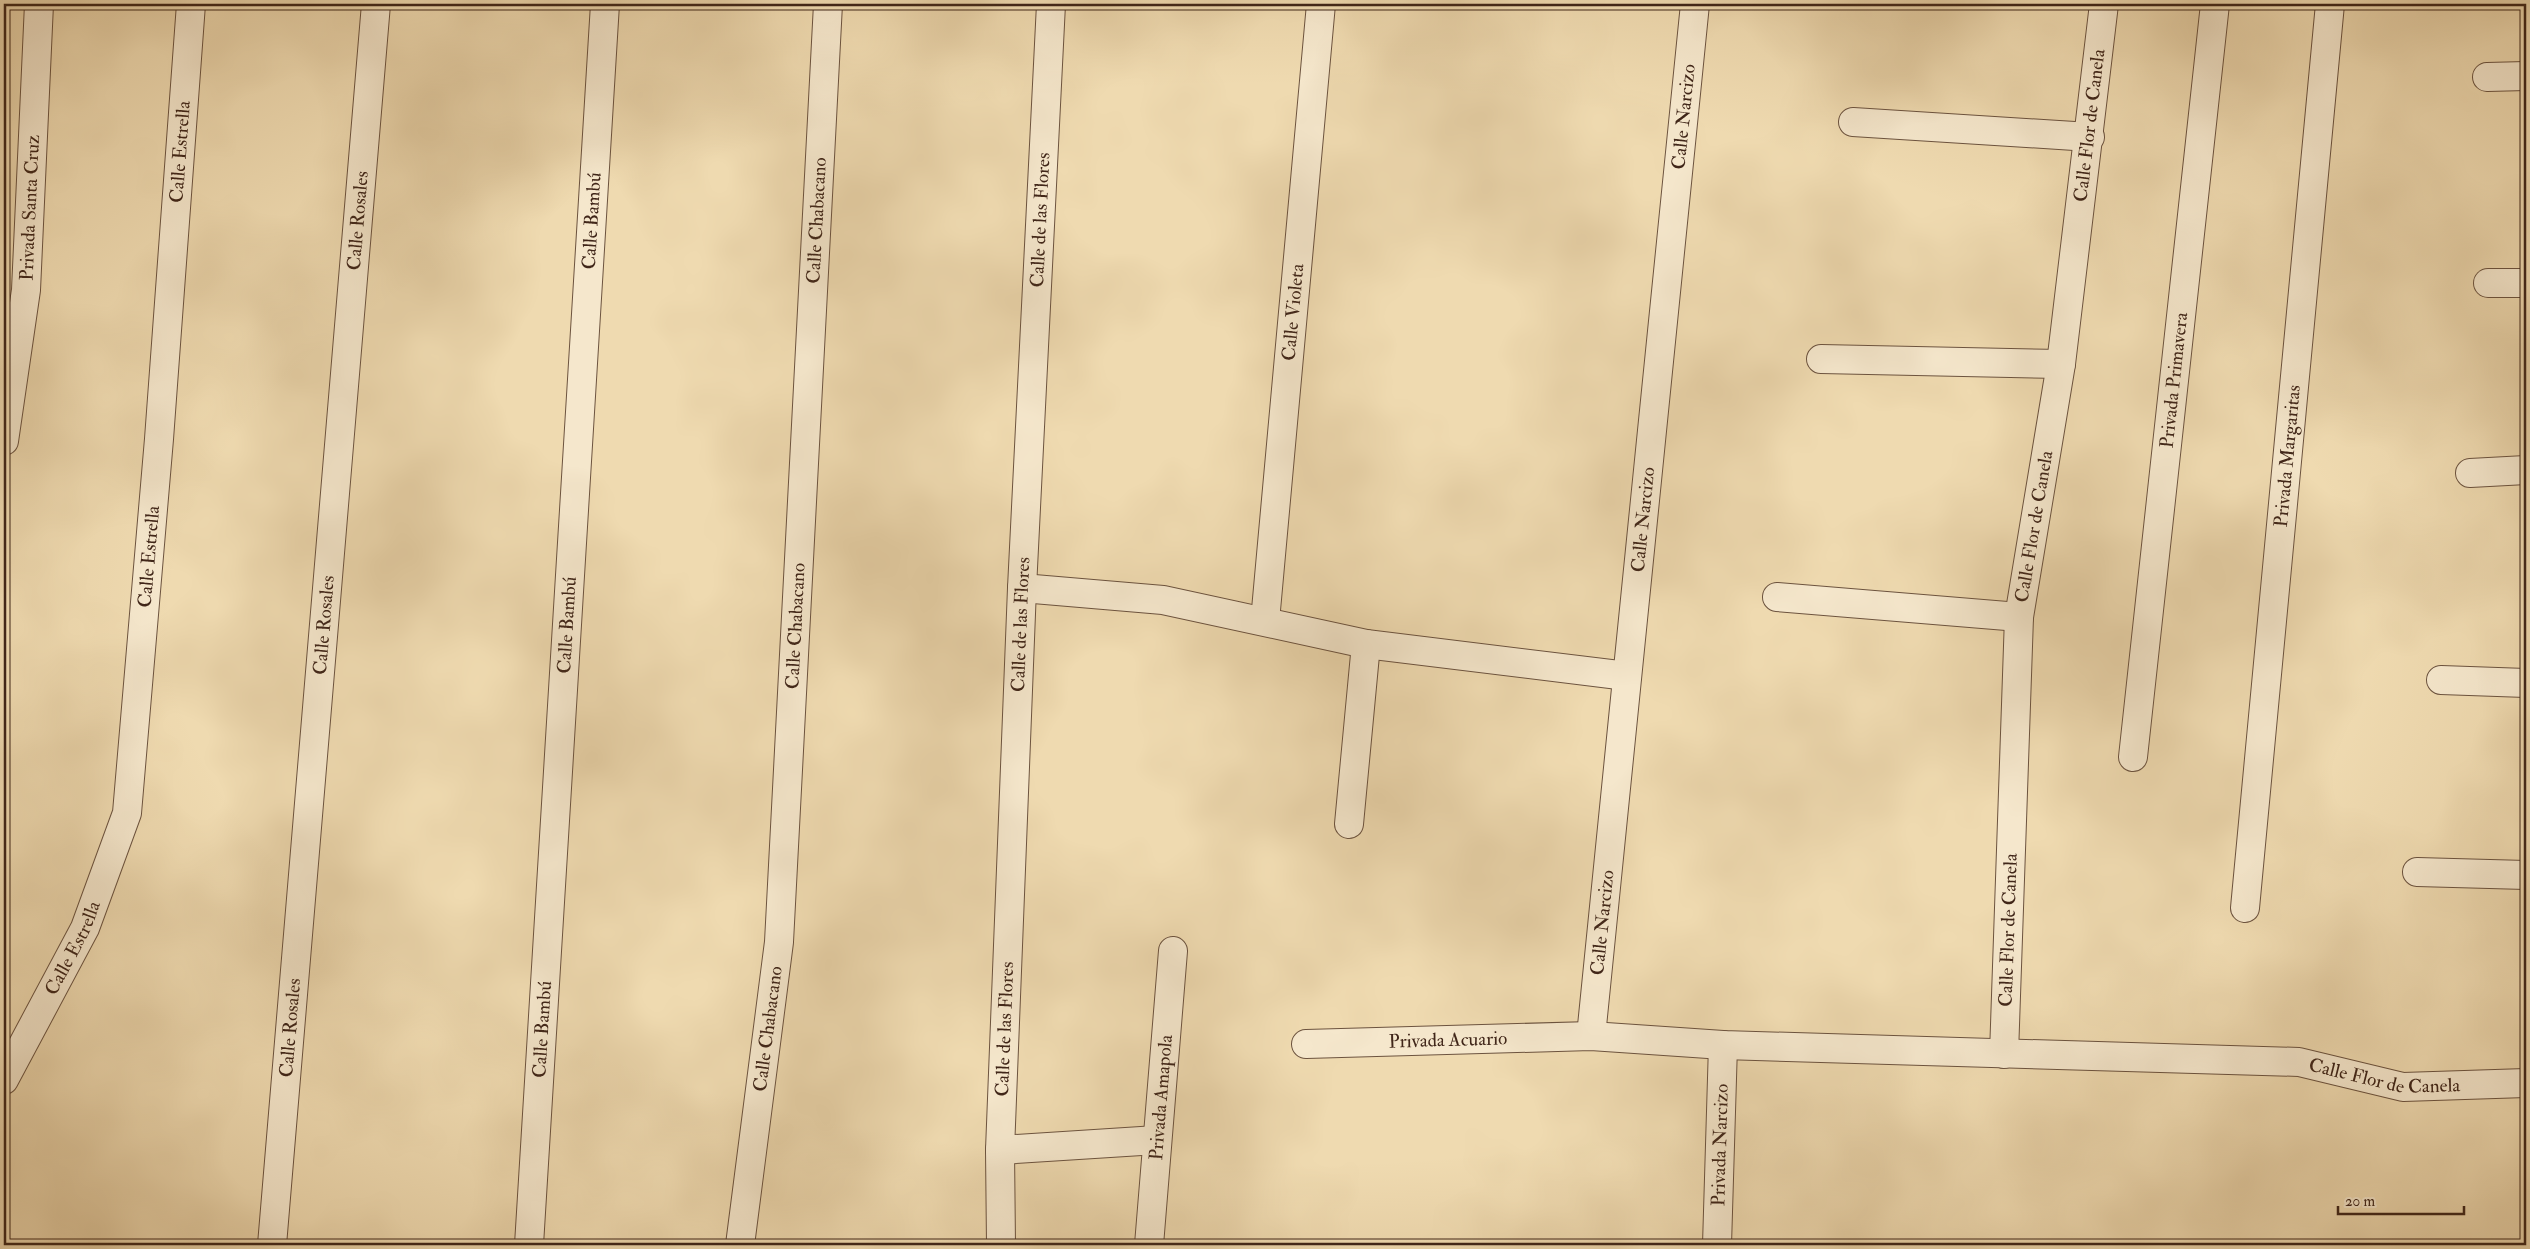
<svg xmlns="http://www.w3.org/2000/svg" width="2530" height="1249" font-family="'IM FELL Double Pica',serif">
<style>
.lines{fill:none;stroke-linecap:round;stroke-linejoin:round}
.minor-casing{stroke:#6c533f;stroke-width:30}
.tertiary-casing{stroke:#6c533f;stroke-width:30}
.minor{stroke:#f5e7cc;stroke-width:28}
.tertiary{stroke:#f5e7cc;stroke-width:28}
.labels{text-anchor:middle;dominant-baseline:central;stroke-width:5;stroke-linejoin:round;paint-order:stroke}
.street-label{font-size:19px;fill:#402619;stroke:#f5e7cc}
</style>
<rect width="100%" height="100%" fill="#efdab0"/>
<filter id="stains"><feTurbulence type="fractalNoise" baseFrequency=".004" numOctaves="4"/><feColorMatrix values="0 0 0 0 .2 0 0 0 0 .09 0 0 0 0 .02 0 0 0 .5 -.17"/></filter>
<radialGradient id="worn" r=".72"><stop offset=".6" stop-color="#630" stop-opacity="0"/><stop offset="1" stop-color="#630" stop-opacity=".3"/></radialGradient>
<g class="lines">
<!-- minor casing -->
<g class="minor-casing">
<g id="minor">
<path d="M2487,77L2526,76"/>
<path d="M1853,122L2090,137"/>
<path d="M2488,283H2526"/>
<path d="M1821,359L2061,364"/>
<path id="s1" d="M4,441L26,290L39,4"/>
<path d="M2470,473L2526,470"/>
<path d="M1022,588L1163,600L1366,644L1627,676"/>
<path d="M1777,597L2019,617"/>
<path id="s2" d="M1265,621L1321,4"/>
<path d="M2441,680L2526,683"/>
<path id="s3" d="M2133,757L2215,4"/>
<path d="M1349,824L1366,644"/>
<path d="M2417,872L2526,875"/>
<path id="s4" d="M2245,908L2330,4"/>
<path id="s5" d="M1591,1036L1695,4"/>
<path id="s6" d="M1306,1044L1591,1036L1723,1045L2299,1062L2403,1087L2526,1083"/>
<path id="s7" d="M2004,1054L2019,617L2061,364L2104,4"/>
<path id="s8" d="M4,1080L85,928L127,813L159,439L191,4"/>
<path d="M1000,1150L1157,1140"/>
<path id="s9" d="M272,1245L376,4"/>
<path id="s10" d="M529,1245L605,4"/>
<path id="s11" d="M740,1245L779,942L828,4"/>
<path id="s12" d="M1149,1245L1173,951"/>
<path id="s13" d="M1717,1245L1723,1045"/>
</g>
</g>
<!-- tertiary casing -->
<g class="tertiary-casing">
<g id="tertiary">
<path id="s14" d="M1001,1245L1000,1150L1022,588L1051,4"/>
</g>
</g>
<!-- minor -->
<use href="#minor" class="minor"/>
<!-- tertiary -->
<use href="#tertiary" class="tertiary"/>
</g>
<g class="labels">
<!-- street labels -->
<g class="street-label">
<text stroke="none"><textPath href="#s5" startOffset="924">Calle Narcizo</textPath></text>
<text stroke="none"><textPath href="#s7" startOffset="934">Calle Flor de Canela</textPath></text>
<text stroke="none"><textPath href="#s8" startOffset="958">Calle Estrella</textPath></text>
<text stroke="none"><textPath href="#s1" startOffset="235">Privada Santa Cruz</textPath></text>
<text stroke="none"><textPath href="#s10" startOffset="1026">Calle Bambú</textPath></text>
<text stroke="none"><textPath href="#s14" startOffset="1026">Calle de las Flores</textPath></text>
<text stroke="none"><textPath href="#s9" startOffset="1028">Calle Rosales</textPath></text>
<text stroke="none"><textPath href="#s11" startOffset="1028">Calle Chabacano</textPath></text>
<text stroke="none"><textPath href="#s2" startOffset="310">Calle Violeta</textPath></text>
<text stroke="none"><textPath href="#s3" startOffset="379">Privada Primavera</textPath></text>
<text stroke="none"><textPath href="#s4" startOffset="454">Privada Margaritas</textPath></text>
<text stroke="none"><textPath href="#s5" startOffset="519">Calle Narcizo</textPath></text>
<text stroke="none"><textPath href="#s7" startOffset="529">Calle Flor de Canela</textPath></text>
<text stroke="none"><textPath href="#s8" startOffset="552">Calle Estrella</textPath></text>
<text stroke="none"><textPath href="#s9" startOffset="622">Calle Rosales</textPath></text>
<text stroke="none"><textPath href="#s10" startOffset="621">Calle Bambú</textPath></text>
<text stroke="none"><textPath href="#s14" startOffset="621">Calle de las Flores</textPath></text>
<text stroke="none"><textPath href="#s11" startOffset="622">Calle Chabacano</textPath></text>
<text stroke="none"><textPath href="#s5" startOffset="114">Calle Narcizo</textPath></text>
<text stroke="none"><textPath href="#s7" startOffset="124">Calle Flor de Canela</textPath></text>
<text stroke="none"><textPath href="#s8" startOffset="149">Calle Estrella</textPath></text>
<text stroke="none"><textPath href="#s9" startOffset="218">Calle Rosales</textPath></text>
<text stroke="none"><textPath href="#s10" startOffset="216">Calle Bambú</textPath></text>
<text stroke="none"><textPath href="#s11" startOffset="218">Calle Chabacano</textPath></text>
<text stroke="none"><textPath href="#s14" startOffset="216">Calle de las Flores</textPath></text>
<text stroke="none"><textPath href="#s6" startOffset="142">Privada Acuario</textPath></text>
<text stroke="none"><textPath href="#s6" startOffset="1081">Calle Flor de Canela</textPath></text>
<text stroke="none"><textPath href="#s12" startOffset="148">Privada Amapola</textPath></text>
<text stroke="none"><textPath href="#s13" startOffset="100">Privada Narcizo</textPath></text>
</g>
</g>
<!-- margin -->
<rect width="2530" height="1249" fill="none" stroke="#efdab0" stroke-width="20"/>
<rect x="5" y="5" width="2520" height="1239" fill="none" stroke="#402619" stroke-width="2.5"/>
<rect x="10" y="10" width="2510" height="1229" fill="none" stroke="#402619"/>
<!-- scale -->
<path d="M2338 1206v8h126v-8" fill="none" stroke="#402619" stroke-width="2.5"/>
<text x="2345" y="1206" font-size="15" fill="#402619" stroke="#f5e7cc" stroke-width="4" paint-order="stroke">20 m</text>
<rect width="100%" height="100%" filter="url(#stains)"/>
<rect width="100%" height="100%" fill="url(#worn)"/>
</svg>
